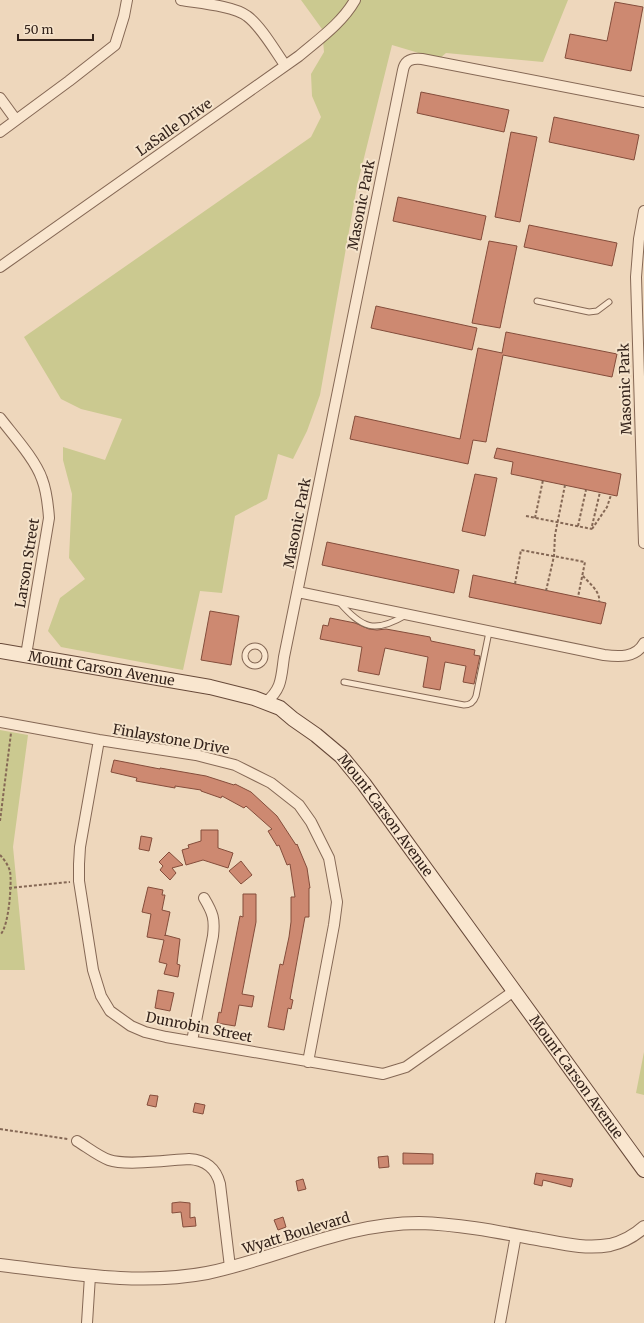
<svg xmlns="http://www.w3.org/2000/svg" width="644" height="1323" font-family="Merriweather,serif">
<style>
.green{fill:#cbc990}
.building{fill:#cd8971;stroke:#844d3b}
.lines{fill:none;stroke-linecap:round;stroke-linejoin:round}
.service-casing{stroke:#856855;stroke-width:7}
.minor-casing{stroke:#856855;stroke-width:12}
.tertiary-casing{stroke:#856855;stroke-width:14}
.secondary-casing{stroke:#674939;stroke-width:16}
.path{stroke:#856855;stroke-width:2;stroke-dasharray:3 2;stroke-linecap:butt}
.service{stroke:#f9e6cf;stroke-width:5}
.minor{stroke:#f9e6cf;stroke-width:10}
.tertiary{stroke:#f9e6cf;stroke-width:12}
.secondary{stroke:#f9e6cf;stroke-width:14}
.labels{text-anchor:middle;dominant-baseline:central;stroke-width:4;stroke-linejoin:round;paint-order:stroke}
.street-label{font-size:14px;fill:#34231b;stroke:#f5e3cb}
</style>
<rect width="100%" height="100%" fill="#eed7bc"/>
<!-- green -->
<path class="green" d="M301,0H568L543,62L446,53L439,59L392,45L357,186L320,395L307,431L293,459L278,454L267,499L235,516L222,593L200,591L183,670L61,647L48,631L60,598L85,579L69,558L72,494L63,460V447L105,460L122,419L81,409L61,399L24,337L311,137L321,117L312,96L311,74L324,52L322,29Z
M0,730L28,735L13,847L25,970H0Z
M644,1052V1095L636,1093Z"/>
<!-- building -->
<path class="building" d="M615,2L643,7L631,71L565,58L570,34L607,41Z
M421,92L509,110L504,132L417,113Z
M554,117L639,135L634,160L549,142Z
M511,132L537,137L520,222L495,217Z
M398,197L486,216L481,240L393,221Z
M529,225L617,243L612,266L524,247Z
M489,241L517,246L500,328L472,323Z
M376,306L477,328L472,350L371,328Z
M506,332L617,354L612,377L503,355L486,442L473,440L468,464L350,439L355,416L460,439L478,348L502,353Z
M497,448L621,474L617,496L511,474L513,462L494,458Z
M475,474L497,478L485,536L462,531Z
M327,542L459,570L454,593L322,565Z
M473,575L606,603L601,624L469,597Z
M210,611L239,616L231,665L201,660Z
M330,618L355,623L369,629L377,630L386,629L430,637L431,641L475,650L474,655L480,656L474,684L463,682L466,666L445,662L440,690L423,687L428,657L385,648L379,675L358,671L362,647L320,639L323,625L328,626Z
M114,760L160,769V768L206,776L234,785L235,784L251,792L277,816L296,845L297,844L307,868L310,888H309V917H305L290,999L293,1000L291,1009L288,1008L284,1030L268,1027L280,964L283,965L289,937L291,922V897H295L290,864L287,865L279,845L277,846L268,831L272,829L246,806L244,808L222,796L221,798L201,791V790L175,786V788L136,781L137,778L111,772Z
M201,830H218V848L233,853L228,868L203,860L186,865L182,850L189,848L188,845L201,841Z
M141,836L152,838L149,851L139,849Z
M169,852L183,865L172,868L176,873L170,880L160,870L163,866L159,862Z
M241,861L252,875L241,884L229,871Z
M148,887L163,890L162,895H165L162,910L170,912L165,936V935L180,939L177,964L180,965L178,977L164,974L167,964L159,962L164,940L147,937L151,914L142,912Z
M243,894H256V922L242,994L254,996L252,1007L239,1005L235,1026L217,1023L219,1012L221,1013L240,916L243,917Z
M158,990L174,993L170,1011L155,1008Z
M150,1095L158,1096L156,1107L147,1105Z
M195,1103L205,1105L203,1114L193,1112Z
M403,1153L433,1154V1164H403Z
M388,1156L389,1167L379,1168L378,1157Z
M536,1173L573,1179L571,1187L543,1180L542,1186L534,1184Z
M303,1179L306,1189L298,1191L296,1181Z
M180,1202L190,1203V1218L195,1217L196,1226L183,1227L181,1212L172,1213V1203Z
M283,1217L286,1227L278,1230L274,1220Z"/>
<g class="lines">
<!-- service casing -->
<g class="service-casing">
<path id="service" d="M537,301L589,312L597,311L609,302
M339,602C362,628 374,634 406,615
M245 656a10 10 0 1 1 20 0a10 10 0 1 1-20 0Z
M344,682L464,705C470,705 474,702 476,696L489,632"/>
</g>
<!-- minor casing -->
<g class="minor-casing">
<path id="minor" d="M181,0C199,3 234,6 247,16C261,26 275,51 285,65
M0,98L16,120
M0,132L69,81L115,45L124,16L127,0
M644,211L639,239L636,277L644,543
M0,267L299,56C319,39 342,23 355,0
M0,418C13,435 35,459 42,479C47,492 48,504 49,518L26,655
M298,592L604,655C619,657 636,658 644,643
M266,702C282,689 281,678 284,657L403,70C405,60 412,58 422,59L644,102
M0,722L99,740L196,755L235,765L271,783L299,805L311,822L329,858L337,902L334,925L308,1062
M99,740L80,847L79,864V881L93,970L101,996L110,1011L131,1026L145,1032L166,1037L383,1074L406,1067L514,991
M192,1041L213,936C215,919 213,913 204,898
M77,1141C87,1147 98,1156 109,1160C126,1166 169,1160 189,1159C205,1160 216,1168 220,1184L230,1267
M87,1323L90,1276
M500,1323L516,1235"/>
</g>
<!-- tertiary casing -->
<g class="tertiary-casing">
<path id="tertiary" d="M0,1265C69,1273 138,1286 207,1273C279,1258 344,1223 419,1223C457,1224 494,1231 531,1238C557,1242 583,1250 610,1245C623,1242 634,1236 644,1227"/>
</g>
<!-- secondary casing -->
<g class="secondary-casing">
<g id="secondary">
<path id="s1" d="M0,651L210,687L254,698L280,708L293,719L316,735L341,756L364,784L644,1170"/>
</g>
</g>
<!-- path -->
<path class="path" d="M526,516L592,529
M535,518L543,480
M578,526L586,490
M592,526L600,492
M592,529L607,507L611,495
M583,576C589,583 601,592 599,602
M515,584L521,550L585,562L578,597
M546,591L554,556L555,535L565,485
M0,821L11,733
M0,855C4,859 8,865 10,871C12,883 9,927 0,935
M9,888L70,882
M0,1129L68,1139"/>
<!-- service -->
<use href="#service" class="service"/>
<!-- minor -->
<use href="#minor" class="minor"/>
<!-- tertiary -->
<use href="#tertiary" class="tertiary"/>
<!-- secondary -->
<use href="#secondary" class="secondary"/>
</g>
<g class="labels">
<!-- street labels -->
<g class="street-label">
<text transform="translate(174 127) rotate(-35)">LaSalle Drive</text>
<text transform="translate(361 205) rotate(-79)">Masonic Park</text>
<text transform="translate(625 389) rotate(-92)">Masonic Park</text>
<text transform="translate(297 523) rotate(-79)">Masonic Park</text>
<text transform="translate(27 563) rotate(-81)">Larson Street</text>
<text stroke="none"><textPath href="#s1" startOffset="103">Mount Carson Avenue</textPath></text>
<text transform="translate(171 739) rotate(10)">Finlaystone Drive</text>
<text stroke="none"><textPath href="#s1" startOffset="438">Mount Carson Avenue</textPath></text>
<text transform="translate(199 1027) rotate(11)">Dunrobin Street</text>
<text stroke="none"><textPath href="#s1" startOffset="762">Mount Carson Avenue</textPath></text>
<text transform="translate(296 1233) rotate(-17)">Wyatt Boulevard</text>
</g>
</g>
<!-- scale -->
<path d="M18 34v6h75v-6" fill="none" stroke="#34231b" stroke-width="2"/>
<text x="24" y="34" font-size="12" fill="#34231b" stroke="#f5e3cb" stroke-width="3" paint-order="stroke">50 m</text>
</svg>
